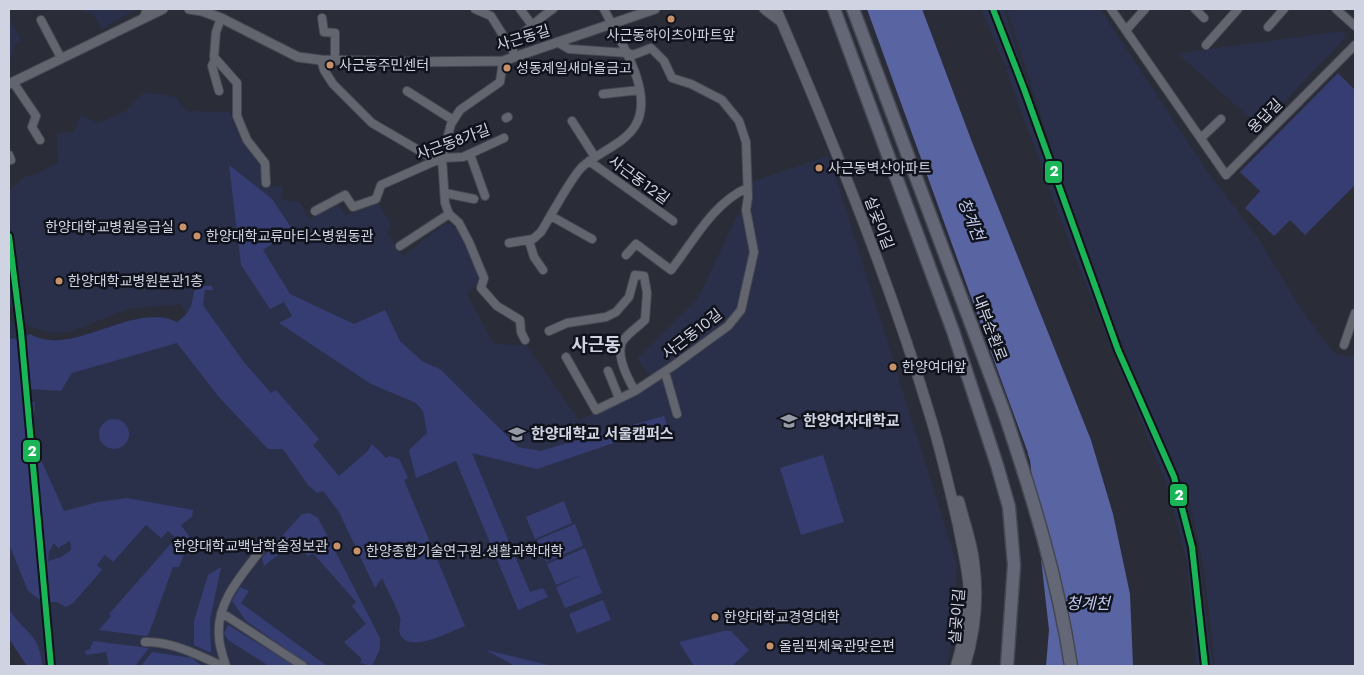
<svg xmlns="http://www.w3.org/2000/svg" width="1364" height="675" font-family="Jost,'Noto Sans KR',sans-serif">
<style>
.built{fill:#2b304a;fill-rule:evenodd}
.green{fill:#363d72;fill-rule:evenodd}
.water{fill:#5964a2}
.pier{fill:#2a2c38}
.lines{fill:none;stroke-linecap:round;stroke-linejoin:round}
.minor-casing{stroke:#454852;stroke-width:10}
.tertiary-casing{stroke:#454852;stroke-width:11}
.secondary-casing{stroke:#454852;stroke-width:12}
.trunk-casing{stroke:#454852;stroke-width:15}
.minor{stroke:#63656e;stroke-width:8}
.tertiary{stroke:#63656e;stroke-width:9}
.secondary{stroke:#60626e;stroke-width:10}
.trunk{stroke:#646775;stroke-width:12}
.metro-1-casing{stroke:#10121c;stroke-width:10}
.metro-1{stroke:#1ab556;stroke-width:6}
.bus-dot{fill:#c7916a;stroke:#10121c;stroke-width:2}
.labels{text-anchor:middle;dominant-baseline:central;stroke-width:5;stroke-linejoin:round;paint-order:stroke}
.bus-label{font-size:14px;fill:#d0d4e2;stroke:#10121c;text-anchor:start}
.street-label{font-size:15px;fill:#d0d4e2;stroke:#10121c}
.poi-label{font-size:15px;font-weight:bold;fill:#d0d4e2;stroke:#10121c;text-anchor:start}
.water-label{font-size:16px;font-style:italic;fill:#c1caef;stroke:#10121c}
.quarter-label{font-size:18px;font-weight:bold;fill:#d0d4e2;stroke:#10121c}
.line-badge{stroke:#10121c;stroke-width:2}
.badge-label{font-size:14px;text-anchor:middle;font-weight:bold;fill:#fff}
</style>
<rect width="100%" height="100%" fill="#2a2c38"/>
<!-- built -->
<path class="built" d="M81,9H136L102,29L91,12L85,13Z
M981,9H1004L1019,58L1006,68Z
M1007,9H1100L1208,172L1258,238L1303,312L1330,348L1338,355L1355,356V666H1215L1204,568L1190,504L1149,407L1187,502L1199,558L1213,666H1196L1187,562L1166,483L1069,242L1006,70L1020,60L1077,229ZM1084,248L1115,327L1140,387L1113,326Z
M9,17L21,41L15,44L9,63Z
M1342,31L1346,37L1260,127L1180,56L1181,53Z
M144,92L176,97L187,111L230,112L240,139L260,159L263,184L283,187L282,200L300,202L309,219L338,204L345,215L379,204L391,224L387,233L403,256L446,223L457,227L482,280L467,294L494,344L526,345L579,420L637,394L663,375L648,374L637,359L698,298L737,216L746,210L751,182L829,156L957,564L953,638L947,666H27L9,639V318L18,327L37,338L50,341L66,340L129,321L165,316L177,322L187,315L237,383L180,304L129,309L70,332L52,333L28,326L9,305V190L26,176L37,174L58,162L57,133L74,132L81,115L98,123L126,111Z"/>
<!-- green -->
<path class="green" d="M1338,73L1355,90V185L1305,235L1290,220L1274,236L1245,208L1260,191L1240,172Z
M229,165L272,199L293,230L263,250L290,294L354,324L385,310L400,341L423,362L440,369L518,447L540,451L664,416L667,425L537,469L472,453L530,592L543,588L548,597L518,610L456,461L416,478L409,450L427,433L423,411L416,403L371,384L279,323L292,316L284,302L270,309L241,265Z
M200,286H212L213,290H205L203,305L243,361L271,393L276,390L319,439L313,445L339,476L367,452L372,444L386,458L389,456L399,459L408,478L404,480L465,626C451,631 412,653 401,636C397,629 402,623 400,617C395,604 388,591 382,578L375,588L339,512L323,491L317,493L308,485L283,449H268L218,396L177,343L72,373L61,391L29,389L30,402H35L32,440L64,511L98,502L127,498L193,510L192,517L181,525L190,538L179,567H173L149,633L146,636L99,630L111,616L109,614L176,538L168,531L161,538L146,525L113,562L105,555L97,565L102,570L73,603L66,607L57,602H43L28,591L9,544V339L24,338L30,334C73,359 130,301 177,322C190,313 192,306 194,291ZM70,541L71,550L61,557L48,561L49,552L54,543L58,548Z
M99 434a15 15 0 1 1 30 0a15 15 0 1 1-30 0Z
M823,455L844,522L801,535L780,468Z
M564,501L572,523L535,539L526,517Z
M310,513L318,518L380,638V649L372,666L360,663L362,659L344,642L366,624L352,606L356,602L313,553L308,556L295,541L264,566L262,558L302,514Z
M575,524L583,546L546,562L537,540Z
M585,548L602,593L565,608L556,587L584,574L556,585L547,564Z
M221,567L210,620L211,653L194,645V621L208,575Z
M240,587L249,591L241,603L327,666H310L246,621L232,601Z
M603,600L611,620L577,633L569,614Z
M9,609C24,634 40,632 42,666H27L9,639Z
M228,625L295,666H269L228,640L224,634Z
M724,631H731L749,650L732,666H694L679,642Z
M93,641L149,648L135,666H109L106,652L86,655L85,651L90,649Z
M486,650L552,666H515Z
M152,652L192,658L202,666H141Z"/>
<!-- water -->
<path class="water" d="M867,9H922L972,142L1091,440L1113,514L1130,594L1133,666H1046L1049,630L1030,460Z"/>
<!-- pier -->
<path class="pier" d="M914,145L1028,453L1025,454Z"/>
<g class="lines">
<!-- minor casing -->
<g class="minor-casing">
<path id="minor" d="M475,9L491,16L516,56
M520,9L532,25
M1111,9L1226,175L1355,45
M1195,9L1204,18
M1336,9L1355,26
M144,17L147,9
M221,18L216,32L214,57L237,83V116L247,140L265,163L266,183
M322,18L324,32L335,33V60
M41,20L61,58
M1268,27L1284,9
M1127,29L1145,9
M557,42L569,49L628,53L633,55L651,48L664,61L672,78L691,84L722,100L739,121L746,142L748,197L746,210L754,252L741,310L728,326L673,366L635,391L596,410L566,357
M510,43C526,33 536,20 553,9
M1206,45L1238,9
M215,59L212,66L219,91
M321,60L324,70L333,84L372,123L432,158H440
M503,61L500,82L460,110L451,124L442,158L445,203L449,214L459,223L469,242L484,278L481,288L497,306L520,320L521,332L525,340
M13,82L36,116L32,127L40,140
M407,91L453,120
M603,94L640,90
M506,118L508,117
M572,121L595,157
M1201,138L1221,119
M470,154L485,196
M9,155L11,160
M589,161L673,221
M445,193L474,199
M315,211L345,195L353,207L376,199L381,185L442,158L463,157L504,138
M551,216L592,239
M529,241L534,257L543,270
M509,243L533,239L541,232C551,216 570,179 582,167C597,153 624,144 635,126C656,93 618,38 604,9
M400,246L449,214
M626,255L636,244L671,270C693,242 713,203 747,188
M549,331L567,323L606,317L616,312L629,297L635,275L644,276L647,293L645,320C639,326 627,334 622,342C616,356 628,379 635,391
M1344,345L1355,313
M608,371L619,398
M665,372L677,414
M222,613L303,666
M145,642C171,641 199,655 222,666
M226,666C223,657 219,646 219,636C216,603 241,576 260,551"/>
</g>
<!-- tertiary casing -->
<g class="tertiary-casing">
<path id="tertiary" d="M189,9L202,11L221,18L298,57L321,60L407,62L503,61L655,9
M764,9L781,22
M9,84L163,9"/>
</g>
<!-- secondary casing -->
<g class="secondary-casing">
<path id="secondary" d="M776,9C834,144 890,281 932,422C942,456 950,490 958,525C962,547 968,569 969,592C969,617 963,642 956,666
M959,501C964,521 972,542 974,562C979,597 975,633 965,666"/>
</g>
<!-- trunk casing -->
<g class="trunk-casing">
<path id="trunk" d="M834,9L953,331L997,465L1009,507L1014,565L1007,666
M853,9L1004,412C1032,495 1058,579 1071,666"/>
</g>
<!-- minor -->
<use href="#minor" class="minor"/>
<!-- tertiary -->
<use href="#tertiary" class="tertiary"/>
<!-- secondary -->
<use href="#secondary" class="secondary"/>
<!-- trunk -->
<use href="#trunk" class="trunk"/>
<!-- metro-1 casing -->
<g class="metro-1-casing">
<path id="metro-1" d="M993,9L1024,89L1118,350L1174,477L1192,547L1205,666
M9,236L21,332L51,666"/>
</g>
<!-- metro-1 -->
<use href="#metro-1" class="metro-1"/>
</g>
<!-- icons -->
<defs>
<g id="university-bare" transform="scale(1.35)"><path d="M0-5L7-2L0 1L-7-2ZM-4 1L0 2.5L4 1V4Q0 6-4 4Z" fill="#9699a6" stroke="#10121c" stroke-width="2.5" paint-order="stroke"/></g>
</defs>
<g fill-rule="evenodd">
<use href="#university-bare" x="789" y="421"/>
<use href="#university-bare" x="517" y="434"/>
</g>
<!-- markers -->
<g class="bus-dot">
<circle cx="671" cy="19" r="4.5"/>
<circle cx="330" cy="65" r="4.5"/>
<circle cx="507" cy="68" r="4.5"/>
<circle cx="819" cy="168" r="4.5"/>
<circle cx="183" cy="227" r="4.5"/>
<circle cx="197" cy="236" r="4.5"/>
<circle cx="59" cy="281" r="4.5"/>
<circle cx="893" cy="367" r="4.5"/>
<circle cx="337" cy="546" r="4.5"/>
<circle cx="357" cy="551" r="4.5"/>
<circle cx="715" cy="617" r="4.5"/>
<circle cx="770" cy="646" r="4.5"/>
</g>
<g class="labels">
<!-- bus labels -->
<g class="bus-label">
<text x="671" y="35" text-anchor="middle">사근동하이츠아파트앞</text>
<text x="339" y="65">사근동주민센터</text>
<text x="516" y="68">성동제일새마을금고</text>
<text x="828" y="168">사근동벽산아파트</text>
<text x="174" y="227" text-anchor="end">한양대학교병원응급실</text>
<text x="206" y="236">한양대학교류마티스병원동관</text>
<text x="68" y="281">한양대학교병원본관1층</text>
<text x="902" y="367">한양여대앞</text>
<text x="328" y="546" text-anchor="end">한양대학교백남학술정보관</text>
<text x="366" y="551">한양종합기술연구원.생활과학대학</text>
<text x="724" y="617">한양대학교경영대학</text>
<text x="779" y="646">올림픽체육관맞은편</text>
</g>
<!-- street labels -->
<g class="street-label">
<text transform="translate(523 38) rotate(-17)">사근동길</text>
<text transform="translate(1265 116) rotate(-45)">용답길</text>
<text transform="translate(453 142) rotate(-20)">사근동8가길</text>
<text transform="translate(639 180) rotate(36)">사근동12길</text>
<text transform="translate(879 223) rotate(69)">살곶이길</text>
<text transform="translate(990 328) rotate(69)">내부순환로</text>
<text transform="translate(692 334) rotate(-38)">사근동10길</text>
<text transform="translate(957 616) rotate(-85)">살곶이길</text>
</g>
<!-- poi labels -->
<g class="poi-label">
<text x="803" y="421">한양여자대학교</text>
<text x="531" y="434">한양대학교 서울캠퍼스</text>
</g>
<!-- water labels -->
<g class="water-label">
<text transform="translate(971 219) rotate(68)">청계천</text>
<text x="1088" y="603">청계천</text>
</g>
<!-- quarter labels -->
<g class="quarter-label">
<text x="596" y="345">사근동</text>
</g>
</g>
<g class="line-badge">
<rect x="1044" y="160" width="19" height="24" rx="5" fill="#1ab556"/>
<rect x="22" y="439" width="19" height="24" rx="5" fill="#1ab556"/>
<rect x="1169" y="483" width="19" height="24" rx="5" fill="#1ab556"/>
</g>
<g class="badge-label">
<text x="1054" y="176">2</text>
<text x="32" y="456">2</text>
<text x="1179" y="500">2</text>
</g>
<!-- border -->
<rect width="1364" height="675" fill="none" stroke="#d0d4e2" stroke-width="20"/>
</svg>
